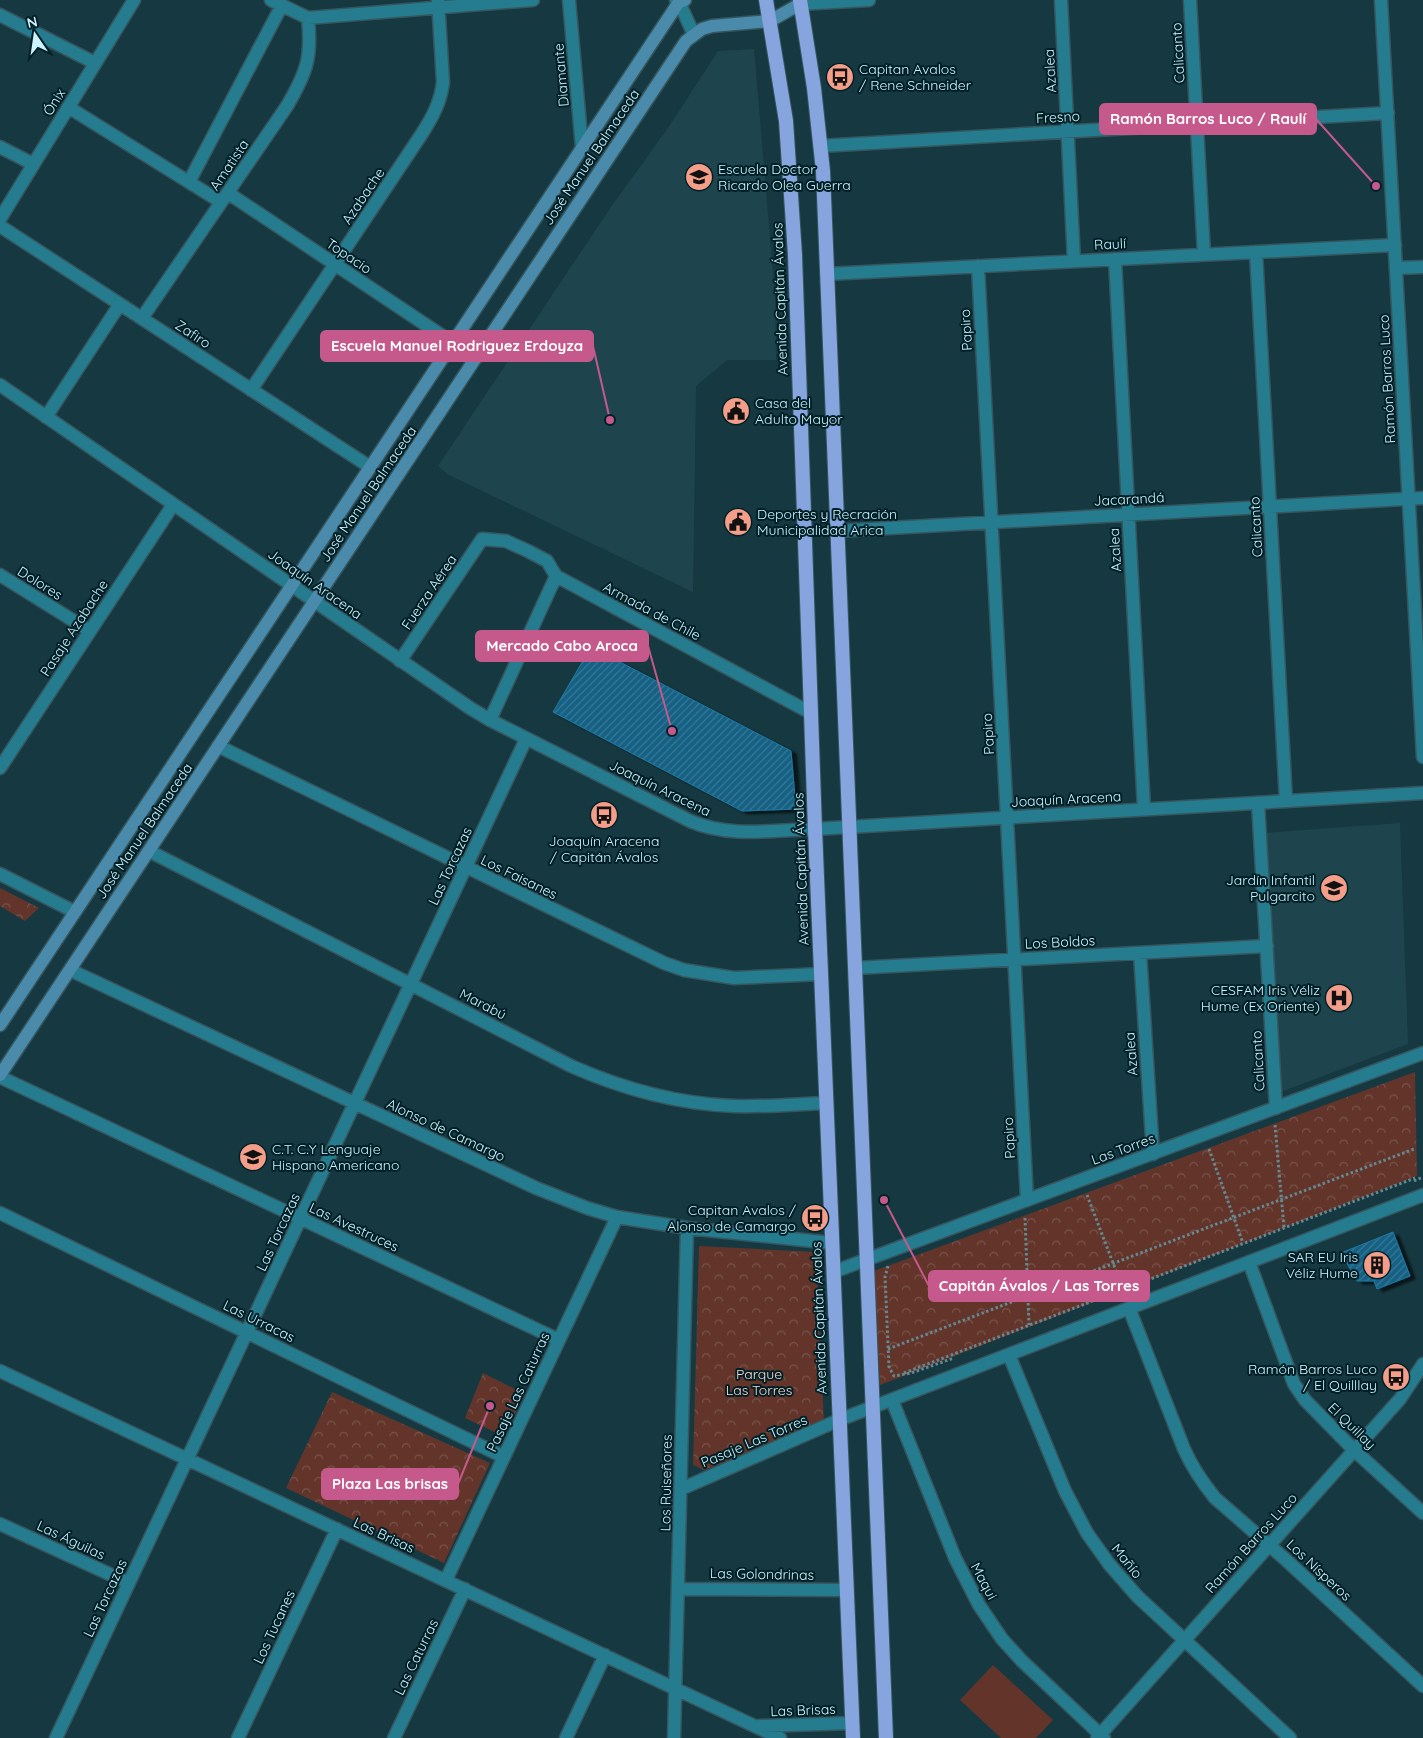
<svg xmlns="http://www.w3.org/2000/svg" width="1423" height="1738" font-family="Quicksand,sans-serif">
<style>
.built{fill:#1e454d}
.green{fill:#63352a}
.park{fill:url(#park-crowns)}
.building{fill:url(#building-hatch);stroke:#1d79a4;filter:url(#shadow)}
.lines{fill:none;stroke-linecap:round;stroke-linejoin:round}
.minor-casing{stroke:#35565e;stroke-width:15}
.tertiary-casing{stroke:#35565e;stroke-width:15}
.secondary-casing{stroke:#35565e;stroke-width:15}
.trunk-casing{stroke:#35565e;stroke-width:16}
.path{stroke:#658992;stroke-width:3;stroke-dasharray:2.5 2.5;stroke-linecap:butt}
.minor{stroke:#257c8e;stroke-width:12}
.tertiary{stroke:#257c8e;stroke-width:12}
.secondary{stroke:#4a8bac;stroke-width:12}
.trunk{stroke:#86a4de;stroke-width:14}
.labels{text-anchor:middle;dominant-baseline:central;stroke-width:4;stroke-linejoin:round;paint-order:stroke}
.street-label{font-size:14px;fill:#ccf2fc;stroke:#001f26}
.poi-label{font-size:14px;fill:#ccf2fc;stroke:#001f26;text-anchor:start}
.park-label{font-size:14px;fill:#ffd6cc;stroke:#001f26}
.leader{fill:none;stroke:#c5598b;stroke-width:2}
.callout-dot{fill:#c5598b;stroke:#001f26;stroke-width:2}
.callout{fill:#c5598b;stroke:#c5598b;stroke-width:2}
.callout-label{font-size:15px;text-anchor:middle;font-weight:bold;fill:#fff}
</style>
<defs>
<pattern id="park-crowns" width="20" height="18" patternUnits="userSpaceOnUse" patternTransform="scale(1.25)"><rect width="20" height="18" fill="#63352a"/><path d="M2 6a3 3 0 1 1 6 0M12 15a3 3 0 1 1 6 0" fill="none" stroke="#78534a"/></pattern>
<pattern id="building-hatch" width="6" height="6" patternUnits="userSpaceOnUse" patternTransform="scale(1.25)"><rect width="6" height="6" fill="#166184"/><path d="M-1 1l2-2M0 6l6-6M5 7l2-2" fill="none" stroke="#377896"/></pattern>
<filter id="shadow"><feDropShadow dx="5.5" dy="3" stdDeviation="1" flood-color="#0009"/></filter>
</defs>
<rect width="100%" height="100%" fill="#163840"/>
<!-- built -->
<path class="built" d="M754,49L775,297L776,360H727L696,386L693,592L447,474L438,466L611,207L670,125L718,51Z
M1400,823L1408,1044L1278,1093L1264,833Z"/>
<!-- green -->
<path class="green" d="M993,1665L1053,1720L1036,1738H1001L960,1700Z"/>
<!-- park -->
<path class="park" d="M0,888L39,908L25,921L0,906Z
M1415,1072L1417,1176L880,1385L874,1271Z
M699,1246L816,1252L824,1424L704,1470L693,1465Z
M483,1373L525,1394L503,1436L465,1418Z
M332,1392L490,1463L444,1563L286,1488Z"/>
<!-- building -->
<path class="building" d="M591,647L791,751L796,809L742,811L553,712Z
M1393,1232L1410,1276L1377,1289L1374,1281H1357L1341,1253Z"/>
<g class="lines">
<!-- minor casing -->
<g class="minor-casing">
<path id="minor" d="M271,0L308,18L533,0
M569,0L582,148
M676,0L679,2L694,35
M1061,0L1074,261
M1190,0L1204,254
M0,15L95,63
M68,107L221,202
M820,146L1388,113
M0,147L33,164
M189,182L282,5
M228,193L453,343
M0,219L134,0
M0,226L370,467
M1256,252L1286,801
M1115,259L1144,809
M978,266L1027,1200
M1396,268L1423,267
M827,274L1395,245
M142,318L287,106C307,72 312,57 308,18
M251,390L423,132C433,116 441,101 443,82L438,0
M46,417L120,304
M837,531L1423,498
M0,575L90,631
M400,661L482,539L506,541L528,551L547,561L556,576L811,713
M490,720L556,576
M218,746L664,963L684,970L734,978L821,974
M0,768L173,505
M1258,803L1276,1108
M149,851L571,1066C623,1089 678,1104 734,1106C765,1107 796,1104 826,1103
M0,874L75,912
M1140,953L1153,1154
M855,968L1267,946
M70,970L536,1188L587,1208L617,1217L687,1228L832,1243
M0,1077L559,1340
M0,1213L504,1457
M1249,1262L1294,1384L1305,1400L1354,1450
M1129,1308L1184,1449C1192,1467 1202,1482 1215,1498L1285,1559L1423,1686
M1009,1355L1065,1491L1087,1533L1109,1564L1137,1596L1290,1738
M0,1371L780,1738
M892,1400L955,1558L979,1605L1002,1639L1022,1661L1104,1738
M681,1489L839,1420
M0,1524L129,1583
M446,1580L617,1217
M678,1589L846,1590
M759,1726L852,1723
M56,1738L526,739
M238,1738L337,1529
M394,1738L465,1589
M566,1738L605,1655
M674,1738L687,1228"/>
</g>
<!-- tertiary casing -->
<g class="tertiary-casing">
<path id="tertiary" d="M1381,0L1423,757
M800,4L869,0
M0,385L470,708L490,720L690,821C729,838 774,830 815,829L1423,793
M833,1272L1423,1053
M839,1420L1423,1195
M1354,1450L1423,1513
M1097,1738L1400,1399L1423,1364"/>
</g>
<!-- secondary casing -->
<g class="secondary-casing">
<path id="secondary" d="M0,1025L679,2L685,0
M0,1075L686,41L702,29L712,26L770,21L800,4"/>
</g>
<!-- trunk casing -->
<g class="trunk-casing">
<path id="trunk" d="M766,0L786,121L795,255L815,829L853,1738
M800,0L814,88L823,171L886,1738"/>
</g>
<!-- path -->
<path class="path" d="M1275,1125L1284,1228
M1209,1149L1243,1243
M1414,1181L1423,1177
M1087,1195L1123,1289
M1025,1218L1029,1325
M888,1266L885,1277L889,1367L894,1376L911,1373L954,1358
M888,1349L1414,1149
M904,1373L1415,1178"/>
<!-- minor -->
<use href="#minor" class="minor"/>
<!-- tertiary -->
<use href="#tertiary" class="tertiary"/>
<!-- secondary -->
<use href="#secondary" class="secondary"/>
<!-- trunk -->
<use href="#trunk" class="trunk"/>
</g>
<!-- icons -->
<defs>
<g id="bus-disc" transform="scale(1.4375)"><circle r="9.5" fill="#f49e89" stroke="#001f26"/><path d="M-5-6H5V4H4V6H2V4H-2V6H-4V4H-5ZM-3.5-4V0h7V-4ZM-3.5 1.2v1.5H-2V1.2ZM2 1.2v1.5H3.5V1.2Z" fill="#111"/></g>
<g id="school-disc" transform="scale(1.4375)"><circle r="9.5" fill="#f49e89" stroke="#001f26"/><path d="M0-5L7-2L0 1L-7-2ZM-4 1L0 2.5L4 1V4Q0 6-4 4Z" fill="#111"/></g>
<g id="civic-disc" transform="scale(1.4375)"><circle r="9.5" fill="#f49e89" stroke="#001f26"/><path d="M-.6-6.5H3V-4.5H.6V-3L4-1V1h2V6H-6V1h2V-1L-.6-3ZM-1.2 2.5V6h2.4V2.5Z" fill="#111"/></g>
<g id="hospital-disc" transform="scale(1.4375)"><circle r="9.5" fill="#f49e89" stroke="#001f26"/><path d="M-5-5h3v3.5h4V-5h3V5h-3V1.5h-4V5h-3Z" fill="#111"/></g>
<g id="building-disc" transform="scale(1.4375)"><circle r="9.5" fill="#f49e89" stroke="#001f26"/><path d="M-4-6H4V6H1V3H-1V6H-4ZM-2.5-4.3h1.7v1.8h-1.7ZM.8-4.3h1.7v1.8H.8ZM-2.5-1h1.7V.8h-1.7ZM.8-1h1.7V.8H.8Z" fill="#111"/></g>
</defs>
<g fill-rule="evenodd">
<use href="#bus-disc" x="840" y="77"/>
<use href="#school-disc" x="699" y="177"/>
<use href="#civic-disc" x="736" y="411"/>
<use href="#civic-disc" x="738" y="522"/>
<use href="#bus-disc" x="604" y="815"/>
<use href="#school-disc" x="1334" y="888"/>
<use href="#hospital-disc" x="1339" y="998"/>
<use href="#school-disc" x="253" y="1157"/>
<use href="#bus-disc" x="815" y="1218"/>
<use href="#building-disc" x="1377" y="1265"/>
<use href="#bus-disc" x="1396" y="1377"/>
</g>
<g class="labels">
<!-- street labels -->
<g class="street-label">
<text transform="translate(1178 53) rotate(-93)">Calicanto</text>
<text transform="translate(1050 71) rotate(-93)">Azalea</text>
<text transform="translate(561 75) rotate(-95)">Diamante</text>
<text transform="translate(54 102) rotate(-58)">Ónix</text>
<text transform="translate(1058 117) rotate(-3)">Fresno</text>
<text transform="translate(591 157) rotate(-56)">José Manuel Balmaceda</text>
<text transform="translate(229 165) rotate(-56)">Amatista</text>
<text transform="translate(363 196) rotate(-56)">Azabache</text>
<text transform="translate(1110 244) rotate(-3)">Raulí</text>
<text transform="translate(349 256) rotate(34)">Topacio</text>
<text transform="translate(780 299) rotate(-92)">Avenida Capitán Ávalos</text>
<text transform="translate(966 330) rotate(-93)">Papiro</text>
<text transform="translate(193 334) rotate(33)">Zafiro</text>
<text transform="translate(1387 379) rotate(-93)">Ramón Barros Luco</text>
<text transform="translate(368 494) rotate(-56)">José Manuel Balmaceda</text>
<text transform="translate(1129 499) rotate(-3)">Jacarandá</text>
<text transform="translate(1256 527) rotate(-93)">Calicanto</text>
<text transform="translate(1115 550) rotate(-93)">Azalea</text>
<text transform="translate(40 583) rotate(32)">Dolores</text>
<text transform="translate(315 584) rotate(35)">Joaquín Aracena</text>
<text transform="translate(429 592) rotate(-56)">Fuerza Aérea</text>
<text transform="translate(652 611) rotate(28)">Armada de Chile</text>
<text transform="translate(74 628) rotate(-57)">Pasaje Azabache</text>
<text transform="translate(988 734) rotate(-93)">Papiro</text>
<text transform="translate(660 788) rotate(26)">Joaquín Aracena</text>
<text transform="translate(1066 799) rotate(-3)">Joaquín Aracena</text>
<text transform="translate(144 831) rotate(-56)">José Manuel Balmaceda</text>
<text transform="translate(450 866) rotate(-65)">Las Torcazas</text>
<text transform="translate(801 869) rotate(-92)">Avenida Capitán Ávalos</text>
<text transform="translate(519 877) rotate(26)">Los Faisanes</text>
<text transform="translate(1060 942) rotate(-3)">Los Boldos</text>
<text transform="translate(483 1004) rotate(27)">Marabú</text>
<text transform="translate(1131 1054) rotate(-94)">Azalea</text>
<text transform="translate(1258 1061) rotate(-93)">Calicanto</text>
<text transform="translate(446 1130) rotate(25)">Alonso de Camargo</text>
<text transform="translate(1009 1138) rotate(-93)">Papiro</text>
<text transform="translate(1123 1149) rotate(-20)">Las Torres</text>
<text transform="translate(354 1227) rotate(25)">Las Avestruces</text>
<text transform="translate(278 1232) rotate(-65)">Las Torcazas</text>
<text transform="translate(819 1318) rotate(-92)">Avenida Capitán Ávalos</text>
<text transform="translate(259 1321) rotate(26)">Las Urracas</text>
<text transform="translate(518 1392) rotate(-65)">Pasaje Las Caturras</text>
<text transform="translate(1352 1426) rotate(44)">El Quillay</text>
<text transform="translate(754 1441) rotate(-23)">Pasaje Las Torres</text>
<text transform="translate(666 1483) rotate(-89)">Los Ruiseñores</text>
<text transform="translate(384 1535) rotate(25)">Las Brisas</text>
<text transform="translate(71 1540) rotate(25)">Las Águilas</text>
<text transform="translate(1251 1543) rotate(-48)">Ramón Barros Luco</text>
<text transform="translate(1127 1561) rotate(51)">Mañío</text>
<text transform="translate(1319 1570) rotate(43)">Los Nísperos</text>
<text transform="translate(762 1574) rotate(1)">Las Golondrinas</text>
<text transform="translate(984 1581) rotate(62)">Maqui</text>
<text transform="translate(105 1598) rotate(-65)">Las Torcazas</text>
<text transform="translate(274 1627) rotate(-65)">Los Tucanes</text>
<text transform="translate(416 1657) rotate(-64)">Las Caturras</text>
<text transform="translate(803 1710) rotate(-2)">Las Brisas</text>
</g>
<!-- poi labels -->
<g class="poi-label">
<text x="859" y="69">Capitan Avalos<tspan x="859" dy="16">/ Rene Schneider</tspan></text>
<text x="718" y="169">Escuela Doctor<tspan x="718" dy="16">Ricardo Olea Guerra</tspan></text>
<text x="755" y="403">Casa del<tspan x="755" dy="16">Adulto Mayor</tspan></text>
<text x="757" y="514">Deportes y Recración<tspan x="757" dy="16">Municipalidad Arica</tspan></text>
<text x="604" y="841" text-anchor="middle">Joaquín Aracena<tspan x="604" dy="16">/ Capitán Ávalos</tspan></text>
<text x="1315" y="880" text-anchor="end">Jardín Infantil<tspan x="1315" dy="16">Pulgarcito</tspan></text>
<text x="1320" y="990" text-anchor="end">CESFAM Iris Véliz<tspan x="1320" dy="16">Hume (Ex Oriente)</tspan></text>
<text x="272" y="1149">C.T. C.Y Lenguaje<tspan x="272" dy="16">Hispano Americano</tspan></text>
<text x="796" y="1210" text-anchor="end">Capitan Avalos /<tspan x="796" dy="16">Alonso de Camargo</tspan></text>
<text x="1358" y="1257" text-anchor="end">SAR EU Iris<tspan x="1358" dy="16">Véliz Hume</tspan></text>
<text x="1377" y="1369" text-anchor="end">Ramón Barros Luco<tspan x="1377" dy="16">/ El Quilllay</tspan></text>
</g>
<!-- park labels -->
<g class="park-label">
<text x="759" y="1374">Parque<tspan x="759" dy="16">Las Torres</tspan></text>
</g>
</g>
<!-- callouts -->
<path class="leader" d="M1376 186L1316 119M610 420L593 346M672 731L648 646M884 1200L929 1286M490 1406L458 1484"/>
<g class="callout-dot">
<circle cx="1376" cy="186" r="5"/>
<circle cx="610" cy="420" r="5"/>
<circle cx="672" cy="731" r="5"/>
<circle cx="884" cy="1200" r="5"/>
<circle cx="490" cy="1406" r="5"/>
</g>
<g class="callout">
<rect x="1100" y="104" width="216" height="30" rx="5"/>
<rect x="321" y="331" width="272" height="30" rx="5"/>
<rect x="476" y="631" width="172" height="30" rx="5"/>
<rect x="929" y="1271" width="220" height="30" rx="5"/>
<rect x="322" y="1469" width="136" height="30" rx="5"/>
</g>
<g class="callout-label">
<text x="1208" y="124">Ramón Barros Luco / Raulí</text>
<text x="457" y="351">Escuela Manuel Rodriguez Erdoyza</text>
<text x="562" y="651">Mercado Cabo Aroca</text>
<text x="1039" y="1291">Capitán Ávalos / Las Torres</text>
<text x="390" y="1489">Plaza Las brisas</text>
</g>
<!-- north arrow -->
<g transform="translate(35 35) rotate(347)" stroke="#001f26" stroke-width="4" paint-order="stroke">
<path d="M0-4L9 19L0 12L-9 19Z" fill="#ccf2fc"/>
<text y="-8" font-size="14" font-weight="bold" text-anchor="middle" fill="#ccf2fc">N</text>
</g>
</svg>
